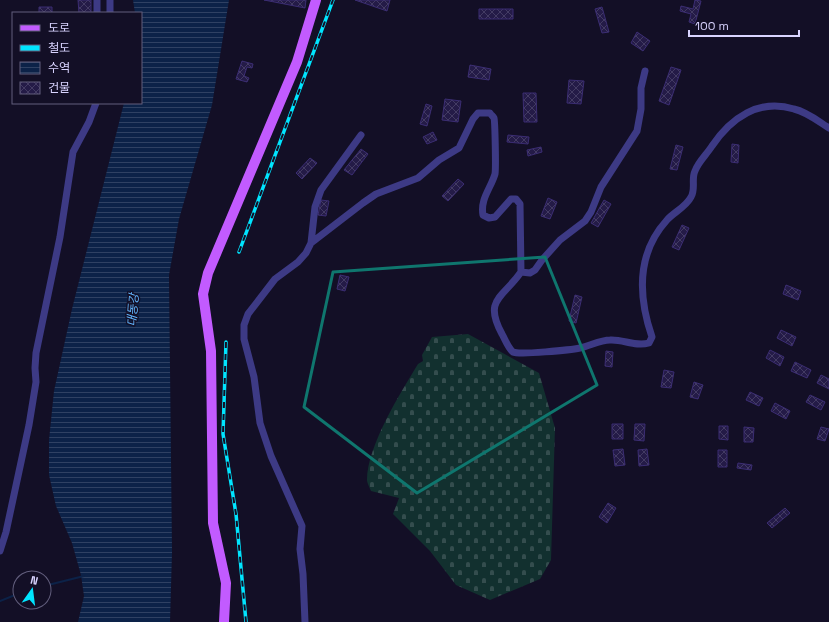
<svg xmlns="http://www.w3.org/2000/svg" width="829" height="622" font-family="'Space Grotesk','Noto Sans KR',sans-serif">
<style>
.cemetery{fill:url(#cemetery-stones)}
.water{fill:url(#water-rules)}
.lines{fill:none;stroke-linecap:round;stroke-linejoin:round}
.stream{stroke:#0c2248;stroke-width:2}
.building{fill:url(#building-cross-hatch);stroke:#3b2d73}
.street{stroke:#3d3a85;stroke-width:7}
.primary{stroke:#c25bff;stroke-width:10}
.rail-casing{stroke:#00e5ff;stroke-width:3.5}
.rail{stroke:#130f26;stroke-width:2;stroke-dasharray:6;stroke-linecap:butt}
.marked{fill:none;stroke:#0f766e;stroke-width:3;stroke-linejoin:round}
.labels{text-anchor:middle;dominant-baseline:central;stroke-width:3;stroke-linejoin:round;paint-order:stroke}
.water-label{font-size:12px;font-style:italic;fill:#62b6ff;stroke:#130f26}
</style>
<defs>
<pattern id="cemetery-stones" width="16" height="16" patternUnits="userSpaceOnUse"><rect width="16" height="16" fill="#12302f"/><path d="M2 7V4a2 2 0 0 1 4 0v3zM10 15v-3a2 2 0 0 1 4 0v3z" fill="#344d4e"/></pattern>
<pattern id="water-rules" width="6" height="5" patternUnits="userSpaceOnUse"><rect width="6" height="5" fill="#0c2248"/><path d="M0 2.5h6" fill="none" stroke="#2f4163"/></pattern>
<pattern id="building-cross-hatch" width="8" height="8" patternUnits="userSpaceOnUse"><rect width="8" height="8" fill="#241b47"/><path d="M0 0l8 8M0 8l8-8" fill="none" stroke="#433b63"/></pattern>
</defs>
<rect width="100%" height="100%" fill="#130f26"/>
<!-- cemetery -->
<path class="cemetery" d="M468,334L539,373L555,428L551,560L540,579L490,600L456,585L430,551L393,514L399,498L371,491C370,488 367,483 367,480C367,446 401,392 418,364L423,361L422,355L432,337Z"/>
<!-- water -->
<path class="water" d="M133,0H229L212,105L179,219L169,275L172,552L170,622H78L84,596L81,575L72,543L56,506L49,475V440L54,391L72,309L124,103H141V13H135Z"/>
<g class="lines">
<!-- stream -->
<path class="stream" d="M44,586L84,576
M0,601L20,593"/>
</g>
<!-- building -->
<path class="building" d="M78,0H91V13H79Z
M264,0H306L305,8Z
M355,0H390L387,11Z
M695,0L701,1L695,24L689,22L691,14L680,11L681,6L693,9Z
M39,7H52V13H39Z
M602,7L609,32L602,33L595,9Z
M479,9H513V19H479Z
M637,32L650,41L643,51L631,43Z
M242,61L253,64L252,68L247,67L244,76L249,78L247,82L236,79Z
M470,65L491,69L489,80L468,77Z
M671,67L681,70L669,105L659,101Z
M569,80L584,81L581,104L567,103Z
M523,93H536L537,122H524Z
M445,99L461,101L458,122L442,120Z
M426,104L432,106L427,126L420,124Z
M433,132L437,140L427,144L423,137Z
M508,135L529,137L528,144L507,142Z
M732,144L739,145L738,163L731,162Z
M676,145L683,147L677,170L670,169Z
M541,147L542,152L528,156L527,150Z
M361,149L368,154L352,175L344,170Z
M310,158L317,163L302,179L296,173Z
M458,179L464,184L448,201L442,196Z
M548,198L557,202L550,219L541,216Z
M321,200L329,201L326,216L318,215Z
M604,200L611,204L598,227L591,223Z
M682,225L689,228L679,250L672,247Z
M340,275L349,277L345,291L337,289Z
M786,285L801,291L798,300L783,294Z
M575,295L582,297L576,323L569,321Z
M781,330L796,337L792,346L777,338Z
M770,350L784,357L780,366L766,358Z
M606,351L613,352L612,367L605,366Z
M795,362L811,370L807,378L791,371Z
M664,370L674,372L671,388L661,387Z
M821,375L829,379V389L817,383Z
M694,382L703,385L698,399L690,397Z
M750,392L763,398L759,406L746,400Z
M810,395L825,402L821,410L806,402Z
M775,403L790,411L786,419L771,411Z
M612,424H623V439H612Z
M635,424H645L644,441L634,440Z
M719,426H728V440L719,439Z
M744,427L754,428L753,442H744Z
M821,427L829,429L825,441L817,439Z
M623,449L625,465L615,466L613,450Z
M647,449L649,465L639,466L638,450Z
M718,450H727V467H718Z
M738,463L752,465L751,470L737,468Z
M608,503L616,508L607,523L599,517Z
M785,508L790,513L772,528L767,523Z"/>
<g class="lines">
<!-- street -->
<path class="street" d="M97,0V13
M110,0V13
M311,243L363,203L376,194L418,178L439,160L459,148L473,119L478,113H490C491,115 493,116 494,118C495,121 496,169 495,174C491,188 480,199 483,215L489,218L495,217L511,199H516L520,204L521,272C503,298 483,299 502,334C505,339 508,348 513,352C519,355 571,350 580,348C590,346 600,340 610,340C623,339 635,347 649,343L652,337C638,296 636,254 667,220C674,212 686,207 691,197C696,189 691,179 695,171C698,162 707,154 712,146C731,118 759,98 794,109C807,112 818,121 829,128
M521,272L530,273L535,270L542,260L560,240L585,221L591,212L601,187L637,131L641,109V88L645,71
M0,551L6,532L29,425L36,382L35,368L36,353L60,237L73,152L89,122L96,103
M305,622L303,574L300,549L302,526L271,456L260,423L254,377L244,339V325L248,314L275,279L298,262L306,253L311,243L315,207L321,190L361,135"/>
<!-- primary -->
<path class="primary" d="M224,622L226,583L213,523L211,351L203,294L208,273L297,62L316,0"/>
<!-- rail casing -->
<g class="rail-casing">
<path id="rail" d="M239,252L333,0
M226,342L223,434L236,514L246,622"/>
</g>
<!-- rail -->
<use href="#rail" class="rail"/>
</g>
<!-- marked area -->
<path class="marked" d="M545,257L597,385L417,493L304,407L333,272Z"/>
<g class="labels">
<!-- water labels -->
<g class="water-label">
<text transform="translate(133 310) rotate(-86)">대동강</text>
</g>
</g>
<!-- legend -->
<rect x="12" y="12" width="130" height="92" fill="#130f26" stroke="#625e7d"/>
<rect x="20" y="25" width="20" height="6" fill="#c25bff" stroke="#625e7d"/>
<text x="48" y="32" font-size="12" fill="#d9d4ff">도로</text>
<rect x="20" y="45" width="20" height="6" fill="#00e5ff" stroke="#625e7d"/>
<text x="48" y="52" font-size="12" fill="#d9d4ff">철도</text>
<rect x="20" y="62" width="20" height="12" fill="url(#water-rules)" stroke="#625e7d"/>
<text x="48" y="72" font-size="12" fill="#d9d4ff">수역</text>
<rect x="20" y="82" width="20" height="12" fill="url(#building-cross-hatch)" stroke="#625e7d"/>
<text x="48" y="92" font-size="12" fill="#d9d4ff">건물</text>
<!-- north arrow -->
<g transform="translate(32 590) rotate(14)"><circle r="19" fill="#130f26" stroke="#625e7d"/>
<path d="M0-3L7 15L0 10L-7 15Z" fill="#00e5ff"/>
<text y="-6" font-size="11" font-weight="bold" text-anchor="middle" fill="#d9d4ff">N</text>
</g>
<!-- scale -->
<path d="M689 30v6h110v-6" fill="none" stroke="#d9d4ff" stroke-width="2"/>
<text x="695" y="30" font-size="12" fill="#d9d4ff" stroke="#130f26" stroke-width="3" paint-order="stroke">100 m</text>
</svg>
